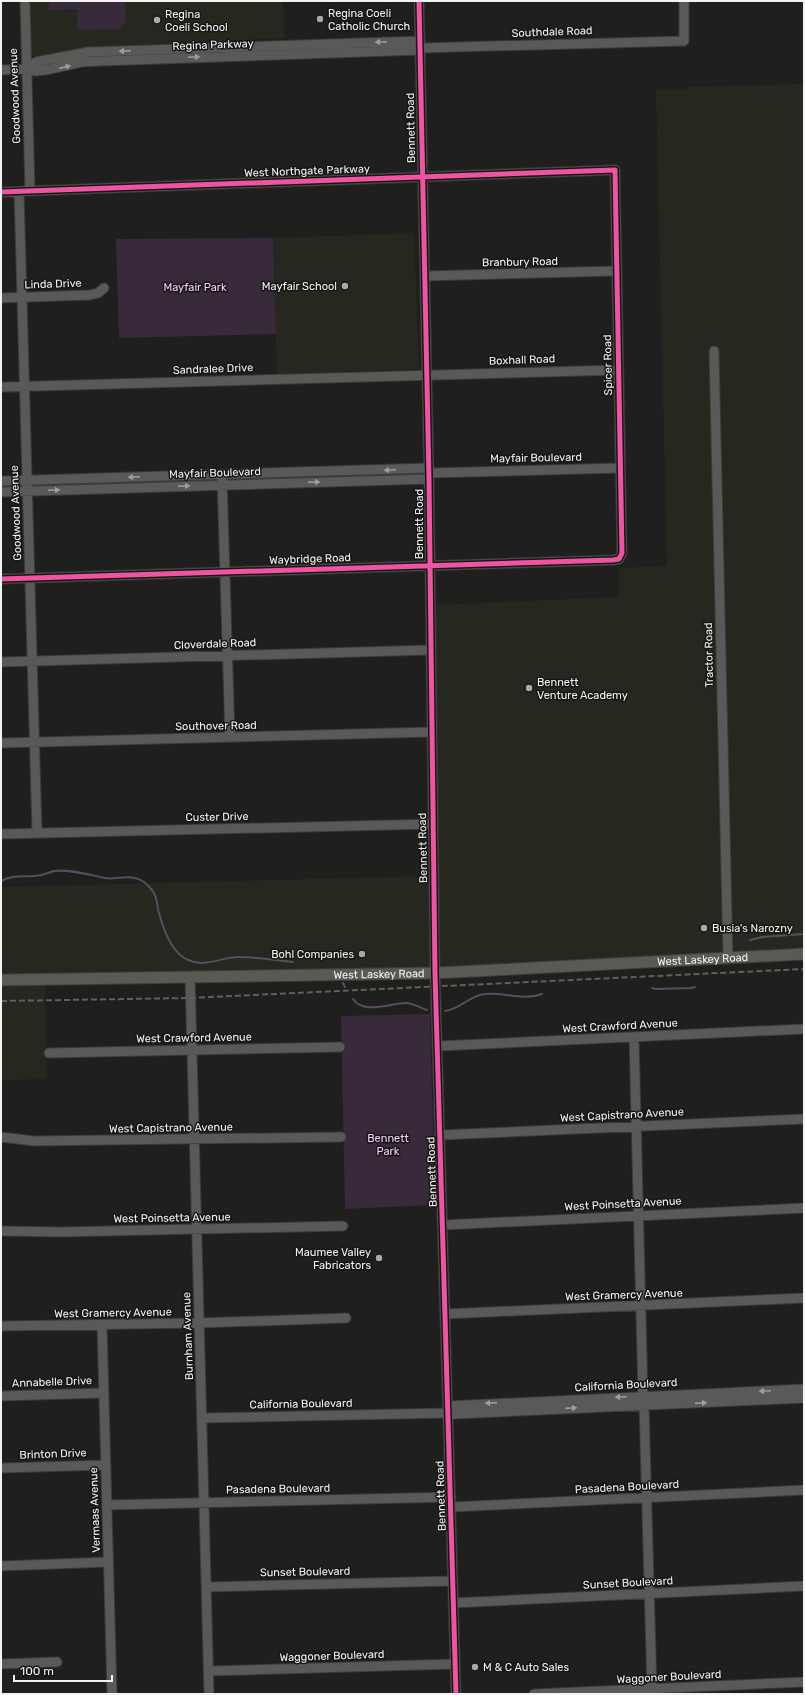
<svg xmlns="http://www.w3.org/2000/svg" width="805" height="1695" font-family="Rubik,sans-serif">
<style>
.built{fill:#262820}
.green{fill:#38293b}
.lines{fill:none;stroke-linecap:round;stroke-linejoin:round}
.stream{stroke:#5d4b60;stroke-width:2}
.minor-casing{stroke:#3b3c3a;stroke-width:11}
.major-casing{stroke:#3b3c3a;stroke-width:13}
.minor{stroke:#595a58;stroke-width:9}
.major{stroke:#585a53;stroke-width:11}
.rail{stroke:#5f5f5e;stroke-width:2;stroke-dasharray:6 3;stroke-linecap:butt}
.cycleway-casing{stroke:#161714;stroke-width:8}
.cycleway{stroke:#f153a3;stroke-width:5}
.oneway{fill:#9e9f9d}
.poi-dot{fill:#a9a9a7;stroke:#161714;stroke-width:1.5}
.labels{text-anchor:middle;dominant-baseline:central;stroke-width:3;stroke-linejoin:round;paint-order:stroke}
.poi-label{font-size:11px;fill:#f3f4f1;stroke:#161714;text-anchor:start}
.street-label{font-size:11px;fill:#f3f4f1;stroke:#161714}
.park-label{font-size:11px;fill:#f5cefb;stroke:#161714}
</style>
<rect width="100%" height="100%" fill="#1f1f1e"/>
<!-- built -->
<path class="built" d="M29,1H283L285,38L88,47L49,55L30,56Z
M804,84V954L435,973L45,979L47,1079L1,1080V887L430,876L428,776L438,775L435,605L619,597V568L667,566L656,90L687,89L688,87Z
M414,233L419,369L277,374L273,238Z"/>
<!-- green -->
<path class="green" d="M48,1H125L126,21L119,29L78,30L77,9L49,10Z
M273,238L276,334L119,338L116,239Z
M430,1014L435,1205L345,1209L341,1016Z"/>
<g class="lines">
<!-- stream -->
<path class="stream" d="M1,881C12,875 22,877 33,876C41,876 47,873 54,871C71,869 89,875 105,878C115,880 125,875 135,878C143,880 147,884 152,890C158,897 156,904 159,913C163,928 172,953 188,960C205,968 222,957 238,957C257,957 274,960 293,962
M750,940L762,937L804,934
M343,983L345,987
M652,988L656,989L691,988L695,987
M353,999C364,1015 391,1003 406,1003C413,1003 420,1008 427,1010
M445,1011C461,1009 470,995 485,994C504,992 524,1001 542,994"/>
<!-- minor casing -->
<g class="minor-casing">
<path id="minor" d="M25,1L30,191
M419,1L429,479L435,973L456,1694
M420,48L684,41V1
M27,69L36,62L88,52L420,41
M1,70L27,69L36,71L46,70L82,62L101,61L420,50
M1,192L615,170L622,553L619,559L613,560L1,579
M19,192L37,833
M425,276L616,271
M1,298L90,295L98,293L104,288
M714,351L728,958
M1,387L618,370
M429,473L620,468
M222,479L230,737
M1,481L429,468
M1,492L429,479
M1,662L430,650
M1,743L432,732
M1,834L433,824
M190,977L209,1694
M634,1037L643,1396
M438,1046L804,1029
M49,1053L340,1047
M441,1135L804,1119
M1,1137L34,1141L341,1137
M443,1225L804,1208
M1,1231L61,1232L343,1226
M445,1314L804,1298
M102,1325L112,1694
M1,1326L199,1323L346,1318
M1,1396L104,1393
M644,1405L652,1690
M448,1406L804,1389
M448,1415L456,1414L804,1398
M202,1418L448,1413
M1,1468L106,1465
M107,1505L451,1497
M451,1507L804,1490
M1,1566L108,1562
M207,1587L453,1581
M453,1603L804,1586
M1,1664L57,1662
M209,1671L455,1664
M534,1694L804,1682"/>
</g>
<!-- major casing -->
<g class="major-casing">
<g id="major">
<path id="s1" d="M1,980L435,973L804,954"/>
</g>
</g>
<!-- minor -->
<use href="#minor" class="minor"/>
<!-- major -->
<use href="#major" class="major"/>
<!-- rail -->
<path class="rail" d="M1,1001L190,998L804,969"/>
<!-- cycleway casing -->
<g class="cycleway-casing">
<path id="cycleway" d="M419,1L429,479L435,973L456,1694
M1,192L615,170L622,553L619,559L613,560L1,579"/>
</g>
<!-- cycleway -->
<use href="#cycleway" class="cycleway"/>
</g>
<!-- one-way arrows -->
<defs><path id="oneway-solid" d="M-6-.8H1V-3.2L6.5 0L1 3.2V.8H-6Z"/></defs>
<g class="oneway">
<use href="#oneway-solid" transform="translate(381 42) rotate(178)"/>
<use href="#oneway-solid" transform="translate(125 51) rotate(178)"/>
<use href="#oneway-solid" transform="translate(194 57) rotate(-2)"/>
<use href="#oneway-solid" transform="translate(65 67) rotate(-14)"/>
<use href="#oneway-solid" transform="translate(390 470) rotate(178)"/>
<use href="#oneway-solid" transform="translate(134 477) rotate(178)"/>
<use href="#oneway-solid" transform="translate(314 482) rotate(-1)"/>
<use href="#oneway-solid" transform="translate(184 486) rotate(-2)"/>
<use href="#oneway-solid" transform="translate(54 490) rotate(-2)"/>
<use href="#oneway-solid" transform="translate(765 1391) rotate(177)"/>
<use href="#oneway-solid" transform="translate(621 1397) rotate(177)"/>
<use href="#oneway-solid" transform="translate(491 1403) rotate(177)"/>
<use href="#oneway-solid" transform="translate(701 1403) rotate(-2)"/>
<use href="#oneway-solid" transform="translate(571 1408) rotate(-2)"/>
</g>
<!-- markers -->
<g class="poi-dot">
<circle cx="320" cy="19" r="4"/>
<circle cx="157" cy="20" r="4"/>
<circle cx="345" cy="286" r="4"/>
<circle cx="529" cy="688" r="4"/>
<circle cx="704" cy="928" r="4"/>
<circle cx="362" cy="954" r="4"/>
<circle cx="379" cy="1258" r="4"/>
<circle cx="475" cy="1667" r="4"/>
</g>
<g class="labels">
<!-- poi labels -->
<g class="poi-label">
<text x="328" y="13">Regina Coeli<tspan x="328" dy="13">Catholic Church</tspan></text>
<text x="165" y="14">Regina<tspan x="165" dy="13">Coeli School</tspan></text>
<text x="337" y="286" text-anchor="end">Mayfair School</text>
<text x="537" y="682">Bennett<tspan x="537" dy="13">Venture Academy</tspan></text>
<text x="712" y="928">Busia's Narozny</text>
<text x="354" y="954" text-anchor="end">Bohl Companies</text>
<text x="371" y="1252" text-anchor="end">Maumee Valley<tspan x="371" dy="13">Fabricators</tspan></text>
<text x="483" y="1667">M &amp; C Auto Sales</text>
</g>
<!-- street labels -->
<g class="street-label">
<text transform="translate(552 32) rotate(-2)">Southdale Road</text>
<text transform="translate(213 45) rotate(-2)">Regina Parkway</text>
<text transform="translate(15 96) rotate(-92)">Goodwood Avenue</text>
<text transform="translate(411 128) rotate(-91)">Bennett Road</text>
<text transform="translate(307 171) rotate(-2)">West Northgate Parkway</text>
<text transform="translate(520 262) rotate(-1)">Branbury Road</text>
<text transform="translate(53 284) rotate(-2)">Linda Drive</text>
<text transform="translate(522 360) rotate(-2)">Boxhall Road</text>
<text transform="translate(608 365) rotate(-91)">Spicer Road</text>
<text transform="translate(213 369) rotate(-2)">Sandralee Drive</text>
<text transform="translate(536 458) rotate(-1)">Mayfair Boulevard</text>
<text transform="translate(215 473) rotate(-2)">Mayfair Boulevard</text>
<text transform="translate(16 513) rotate(-92)">Goodwood Avenue</text>
<text transform="translate(419 524) rotate(-90)">Bennett Road</text>
<text transform="translate(310 559) rotate(-2)">Waybridge Road</text>
<text transform="translate(215 644) rotate(-2)">Cloverdale Road</text>
<text transform="translate(709 655) rotate(-91)">Tractor Road</text>
<text transform="translate(216 726) rotate(-1)">Southover Road</text>
<text transform="translate(217 817) rotate(-1)">Custer Drive</text>
<text transform="translate(423 848) rotate(-91)">Bennett Road</text>
<text stroke="none"><textPath href="#s1" startOffset="702">West Laskey Road</textPath></text>
<text stroke="none"><textPath href="#s1" startOffset="378">West Laskey Road</textPath></text>
<text transform="translate(620 1026) rotate(-3)">West Crawford Avenue</text>
<text transform="translate(194 1038) rotate(-1)">West Crawford Avenue</text>
<text transform="translate(622 1115) rotate(-3)">West Capistrano Avenue</text>
<text transform="translate(171 1128) rotate(-1)">West Capistrano Avenue</text>
<text transform="translate(432 1172) rotate(-92)">Bennett Road</text>
<text transform="translate(623 1204) rotate(-3)">West Poinsetta Avenue</text>
<text transform="translate(172 1218) rotate(-1)">West Poinsetta Avenue</text>
<text transform="translate(624 1295) rotate(-2)">West Gramercy Avenue</text>
<text transform="translate(113 1313) rotate(-1)">West Gramercy Avenue</text>
<text transform="translate(188 1336) rotate(-92)">Burnham Avenue</text>
<text transform="translate(52 1382) rotate(-2)">Annabelle Drive</text>
<text transform="translate(626 1385) rotate(-3)">California Boulevard</text>
<text transform="translate(301 1404) rotate(-1)">California Boulevard</text>
<text transform="translate(53 1454) rotate(-2)">Brinton Drive</text>
<text transform="translate(627 1487) rotate(-3)">Pasadena Boulevard</text>
<text transform="translate(278 1489) rotate(-1)">Pasadena Boulevard</text>
<text transform="translate(441 1496) rotate(-92)">Bennett Road</text>
<text transform="translate(95 1510) rotate(-92)">Vermaas Avenue</text>
<text transform="translate(305 1572) rotate(-1)">Sunset Boulevard</text>
<text transform="translate(628 1583) rotate(-3)">Sunset Boulevard</text>
<text transform="translate(332 1656) rotate(-2)">Waggoner Boulevard</text>
<text transform="translate(669 1677) rotate(-3)">Waggoner Boulevard</text>
</g>
<!-- park labels -->
<g class="park-label">
<text x="195" y="287">Mayfair Park</text>
<text x="388" y="1138">Bennett<tspan x="388" dy="13">Park</tspan></text>
</g>
</g>
<!-- border -->
<rect width="805" height="1695" fill="none" stroke="#f3f4f1" stroke-width="4"/>
<!-- scale -->
<path d="M14 1675v6h98v-6" fill="none" stroke="#f3f4f1" stroke-width="2"/>
<text x="20" y="1675" font-size="12" fill="#f3f4f1" stroke="#161714" stroke-width="3" paint-order="stroke">100 m</text>
</svg>
